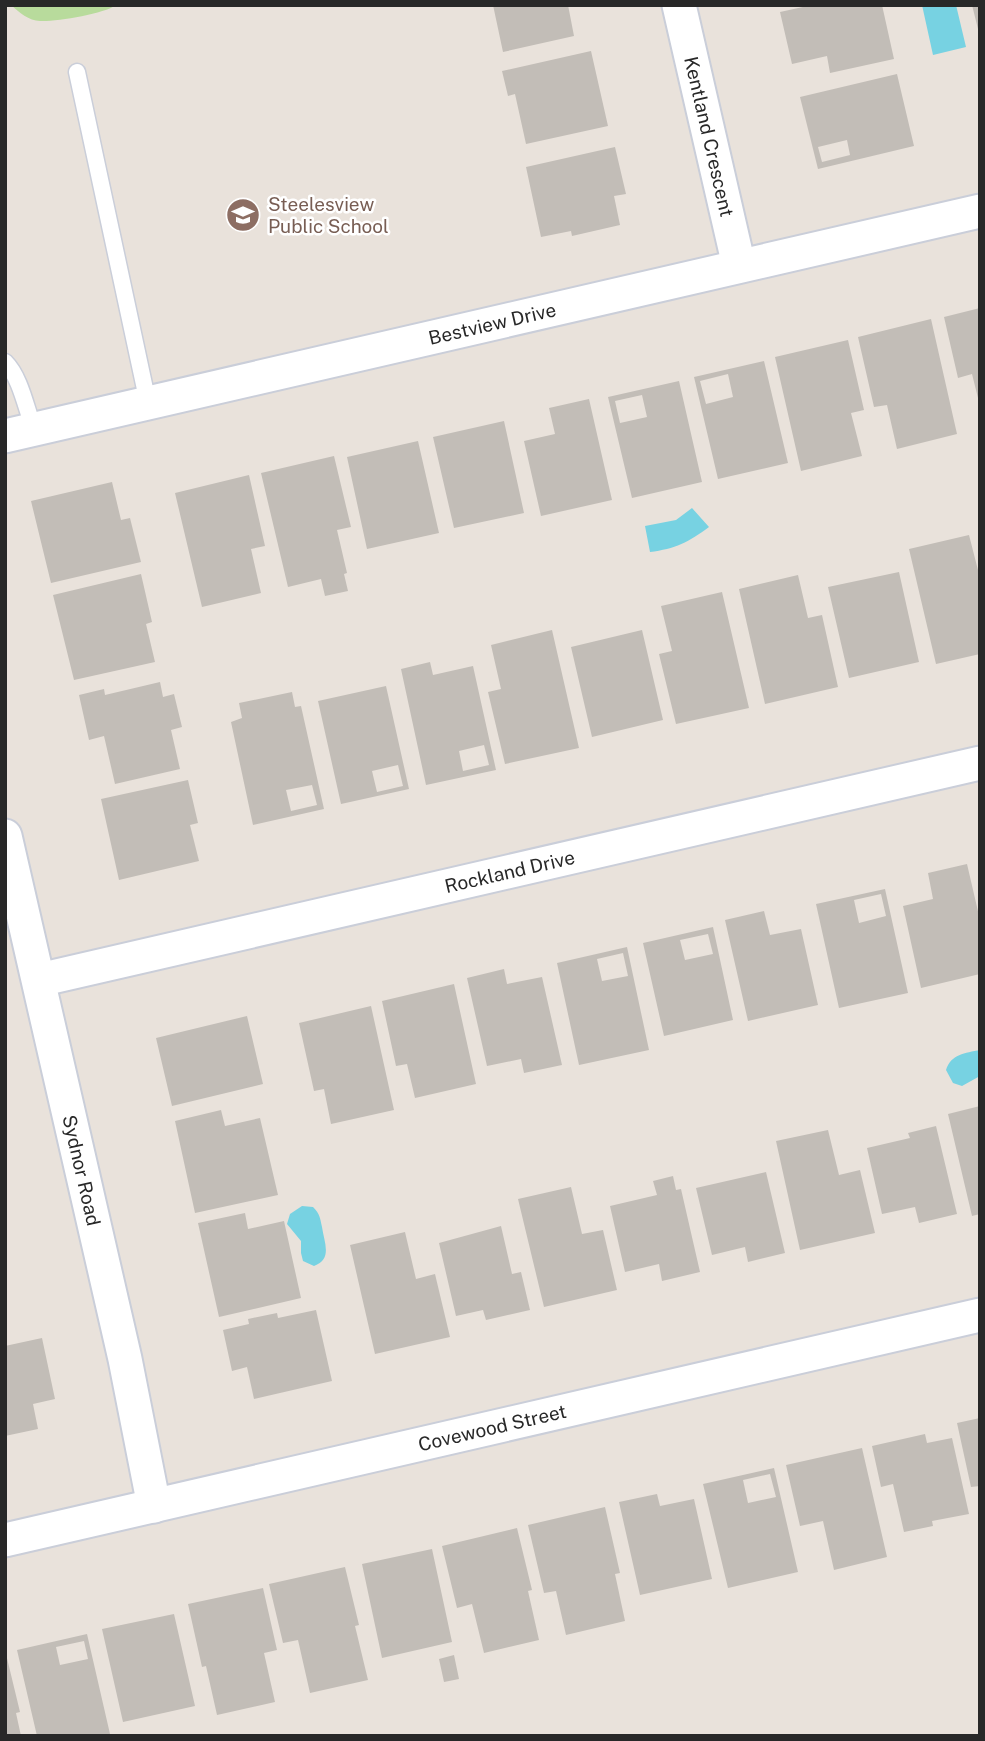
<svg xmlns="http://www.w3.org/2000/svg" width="985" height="1741" font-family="'Public Sans',sans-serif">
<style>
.green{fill:#b8db9c}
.water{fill:#77d2e2}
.building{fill:#c2bdb7;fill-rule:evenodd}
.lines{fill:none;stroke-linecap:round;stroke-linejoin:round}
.service-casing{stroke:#caced9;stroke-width:19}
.minor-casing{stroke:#caced9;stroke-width:37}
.service{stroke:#fff;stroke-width:16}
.minor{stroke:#fff;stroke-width:33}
.labels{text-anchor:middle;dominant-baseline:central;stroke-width:5;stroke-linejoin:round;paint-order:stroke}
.street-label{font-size:19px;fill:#282828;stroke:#fff}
.education-label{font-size:19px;fill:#785e54;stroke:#fff;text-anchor:start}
</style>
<rect width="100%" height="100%" fill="#e9e2db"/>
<!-- green -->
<path class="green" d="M11,5H116C104,14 55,22 40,21C29,21 19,12 11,5Z"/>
<!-- water -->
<path class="water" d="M922,5H956L966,47L933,55Z
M692,508L709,527C689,542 675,549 650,552L645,526L676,520Z
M980,1050V1076L962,1086L953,1083L946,1070C951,1054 965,1053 980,1050Z
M302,1206L313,1207C320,1214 320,1218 322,1227C324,1242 333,1259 314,1266L303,1261L301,1253V1241L287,1224L290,1214Z"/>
<!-- building -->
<path class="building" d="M493,5H568L574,36L503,52Z
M812,5H882L894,59L830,73L827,56L792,64L780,12Z
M972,5H980V33H979Z
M591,51L608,126L526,144L515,94L508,96L502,71Z
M897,74L914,146L818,169L800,97ZM847,140L850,155L822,162L818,147Z
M615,147L626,194L614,196L620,225L572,236L571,231L541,237L526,167Z
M980,308V402H979L972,374L958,378L944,317Z
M931,319L957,434L897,449L887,405L874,407L858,337Z
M848,340L864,410L851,413L862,456L801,471L775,357Z
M764,361L788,463L718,479L694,377ZM728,374L733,397L706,404L700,381Z
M679,381L702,482L632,498L608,397ZM642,395L647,417L620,423L615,401Z
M589,399L612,500L541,516L524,441L555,434L549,408Z
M504,421L524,513L454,528L433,437Z
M418,441L439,533L367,549L347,457Z
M334,456L351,527L337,530L347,573L344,574L348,591L325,596L321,579L288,587L261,473Z
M249,475L265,546L251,549L261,593L202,607L175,493Z
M112,482L121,520L130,518L141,562L51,583L31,501Z
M969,535L980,578V654L936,664L909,549Z
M899,572L919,662L849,678L828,587Z
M141,574L152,622L146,624L155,662L74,680L53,595Z
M798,575L808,618L822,615L838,687L765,704L739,589Z
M722,592L749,708L676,724L659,654L672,651L661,606Z
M552,630L579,748L505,764L488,692L501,689L491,645Z
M642,630L663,720L592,737L571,647Z
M430,662L433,675L473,666L496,770L426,785L401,669ZM484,745L489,765L463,771L459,751Z
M160,682L163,697L174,694L182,727L171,730L180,769L115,784L104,736L89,740L79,695L104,689L105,695Z
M386,686L409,789L341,804L318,701ZM398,765L403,786L377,792L372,771Z
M292,692L295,707L301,706L324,809L253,825L231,722L242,718L239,703ZM312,785L317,805L291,811L286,790Z
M188,780L198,823L190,825L199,861L119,880L101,799Z
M967,864L980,920V974L921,988L903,906L933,899L928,873Z
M885,889L908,993L839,1008L816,904ZM881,894L886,916L859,923L854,900Z
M764,911L770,935L801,929L818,1005L748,1021L725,920Z
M713,927L733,1020L664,1036L643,943ZM708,934L713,954L685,960L680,940Z
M627,947L649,1050L579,1065L557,963ZM623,953L628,976L602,981L597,959Z
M504,969L507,984L542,977L562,1065L524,1073L521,1059L487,1066L467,978Z
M454,984L476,1084L415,1098L407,1064L396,1066L382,1001Z
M371,1006L394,1110L331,1124L324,1089L314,1091L299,1023Z
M247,1016L263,1084L172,1106L156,1038Z
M980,1106V1214L972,1216L948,1114Z
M221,1110L225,1126L260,1118L278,1195L195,1213L175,1121Z
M936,1126L957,1214L919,1223L915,1207L882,1214L867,1148L910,1138L908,1133Z
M828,1130L839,1175L860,1170L875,1233L800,1250L776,1141Z
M766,1172L785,1253L748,1262L745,1247L712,1255L696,1188Z
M673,1176L676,1190L681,1189L700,1272L662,1281L659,1264L625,1272L610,1206L657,1195L653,1181Z
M571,1187L582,1234L603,1230L617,1290L544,1307L518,1199Z
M245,1213L248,1229L284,1221L301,1298L219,1317L198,1223Z
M501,1226L512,1274L521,1272L530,1310L486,1320L483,1310L456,1316L439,1243Z
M405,1232L416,1279L435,1274L450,1337L375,1354L350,1245Z
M316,1310L332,1381L254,1399L247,1367L232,1371L223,1330L249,1324L248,1319L277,1313L278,1318Z
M42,1338L55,1399L33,1404L38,1429L5,1436V1346Z
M980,1418V1486L971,1487L957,1423Z
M925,1434L927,1443L952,1438L969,1514L932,1521L933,1526L904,1532L893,1484L881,1487L872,1446Z
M862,1448L887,1557L834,1570L823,1521L800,1526L786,1465Z
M774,1468L798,1572L728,1588L703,1484ZM770,1474L776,1497L748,1503L743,1480Z
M657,1494L660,1506L694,1499L712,1579L640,1595L619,1502Z
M605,1507L620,1573L615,1574L625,1621L566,1635L556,1591L544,1593L528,1525Z
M517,1528L532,1590L528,1591L539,1640L484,1653L472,1604L457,1608L442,1546Z
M432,1549L452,1642L382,1658L362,1564Z
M345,1567L359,1625L355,1626L368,1680L310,1693L298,1640L283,1643L269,1584Z
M263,1588L277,1650L264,1653L275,1702L217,1715L206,1666L202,1667L188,1604Z
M174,1614L195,1706L123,1722L102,1629Z
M87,1634L110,1734L37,1736L17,1650ZM84,1641L88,1659L60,1665L56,1647Z
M6,1654L20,1712L16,1713L21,1736H5Z
M454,1655L459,1679L444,1682L439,1659Z"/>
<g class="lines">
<!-- service casing -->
<g class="service-casing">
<path id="service" d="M77,72L148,403
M5,362C21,378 26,409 34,429"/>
</g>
<!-- minor casing -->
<g class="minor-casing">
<g id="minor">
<path id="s1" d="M679,5L739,266"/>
<path id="s2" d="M5,436L980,211"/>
<path id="s3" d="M5,836L125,1359L154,1506"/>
<path id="s4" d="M39,980L980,763"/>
<path id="s5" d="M5,1540L980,1315"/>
</g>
</g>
<!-- service -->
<use href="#service" class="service"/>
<!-- minor -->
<use href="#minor" class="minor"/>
</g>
<!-- icons -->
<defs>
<g id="school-disc" transform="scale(1.75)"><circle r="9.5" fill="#8d6e63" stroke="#fff"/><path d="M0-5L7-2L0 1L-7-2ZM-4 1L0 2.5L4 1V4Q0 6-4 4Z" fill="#fff"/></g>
</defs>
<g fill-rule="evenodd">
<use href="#school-disc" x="243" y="215"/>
</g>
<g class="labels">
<!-- street labels -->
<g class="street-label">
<text stroke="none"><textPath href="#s1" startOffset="135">Kentland Crescent</textPath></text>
<text stroke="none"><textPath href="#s2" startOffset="500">Bestview Drive</textPath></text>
<text stroke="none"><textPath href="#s4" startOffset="483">Rockland Drive</textPath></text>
<text stroke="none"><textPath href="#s3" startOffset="343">Sydnor Road</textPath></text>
<text stroke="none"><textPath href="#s5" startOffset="500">Covewood Street</textPath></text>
</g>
<!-- education labels -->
<g class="education-label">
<text x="268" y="204">Steelesview<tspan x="268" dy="22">Public School</tspan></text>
</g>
</g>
<!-- border -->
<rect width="985" height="1741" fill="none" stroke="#282828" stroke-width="14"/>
</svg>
